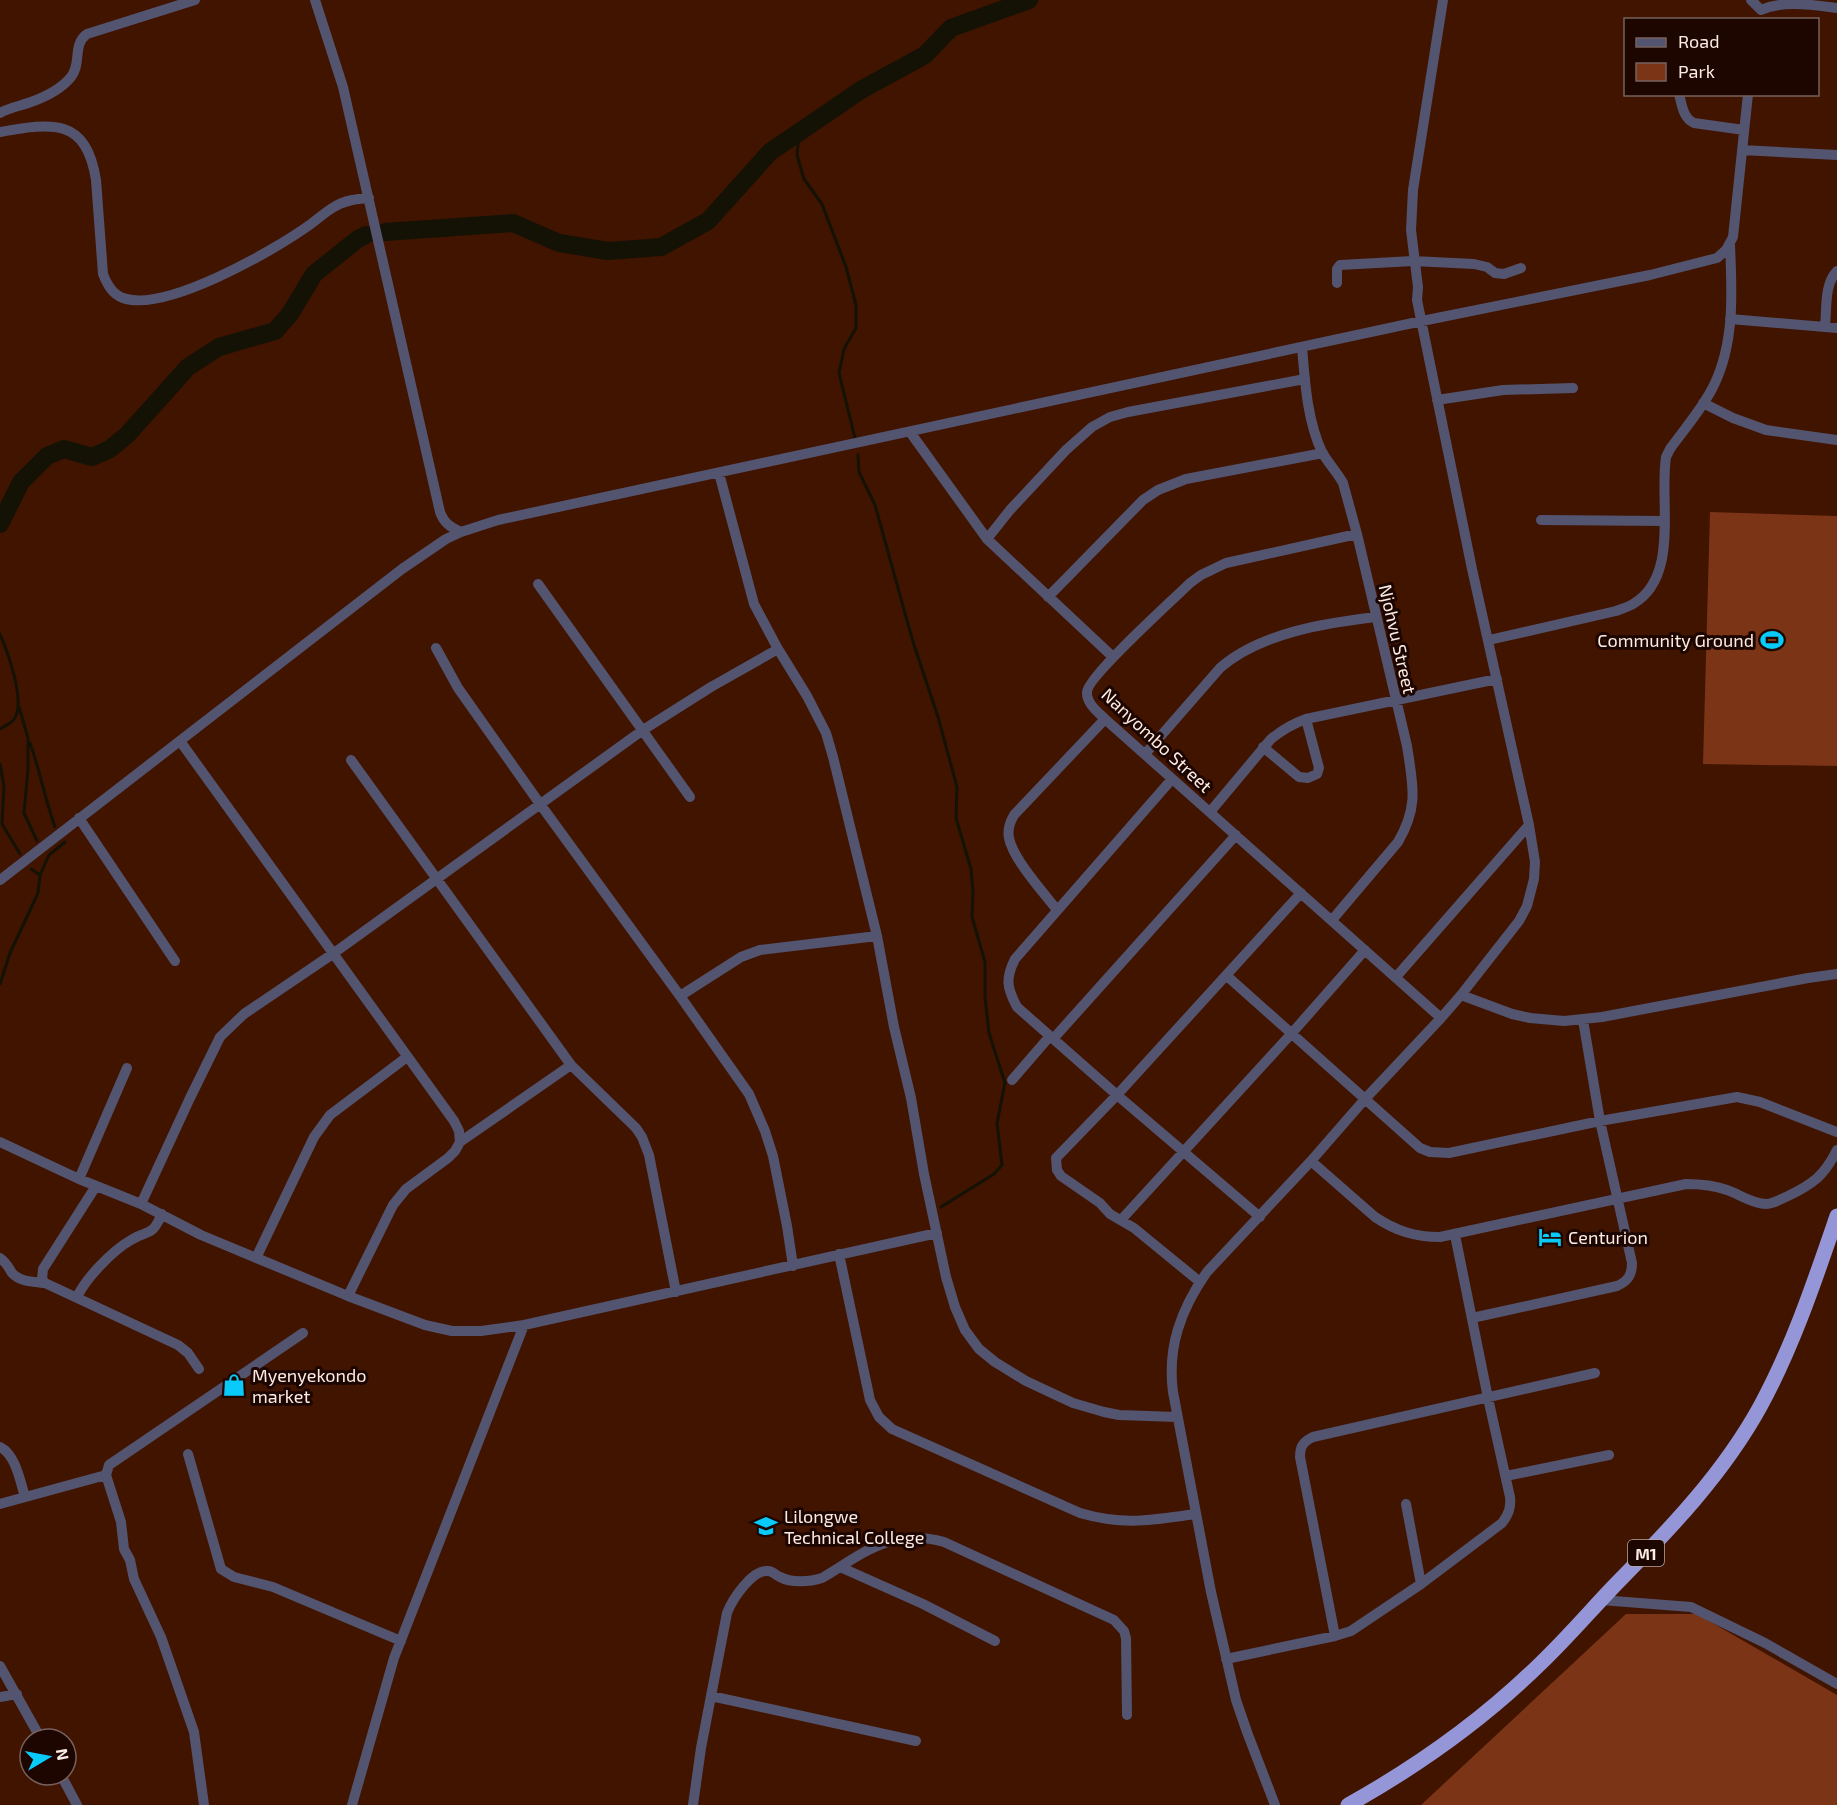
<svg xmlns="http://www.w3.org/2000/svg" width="1837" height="1805" font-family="'Exo 2',sans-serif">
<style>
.green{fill:#7b3516}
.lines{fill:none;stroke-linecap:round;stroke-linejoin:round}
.stream{stroke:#141205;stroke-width:3}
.river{stroke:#141205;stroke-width:18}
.minor{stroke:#53546f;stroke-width:10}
.highway{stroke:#9496d8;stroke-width:15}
.labels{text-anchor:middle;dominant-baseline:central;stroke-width:6;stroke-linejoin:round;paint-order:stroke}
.shield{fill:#1d0500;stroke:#b9a7a1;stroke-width:1.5}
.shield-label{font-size:16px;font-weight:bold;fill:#fcece6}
.street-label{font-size:18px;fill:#fcece6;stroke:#1d0500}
.poi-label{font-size:18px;fill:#fcece6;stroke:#1d0500;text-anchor:start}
</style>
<rect width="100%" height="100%" fill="#411400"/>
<!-- green -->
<path class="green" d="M1710,512L1837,516V766L1703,764Z
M1626,1614H1697L1837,1695V1805H1421Z"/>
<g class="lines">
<!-- stream -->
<path class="stream" d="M799,132L797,155L804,179L822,204L846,267L856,305V328L844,349L839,373L855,438
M858,455L859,472L875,505L913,642L938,717L957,787L956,818L971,869L973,892L972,917L985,962V997L989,1033L1005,1083L997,1123L1002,1165L994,1174L941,1207
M0,634C8,653 25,699 15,718C12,723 5,726 0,729
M19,707L28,738V769L24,813L37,841
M30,743C40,771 45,799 55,827
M0,764L4,786L2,824L20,854
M40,875L49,855L65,842
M0,984L10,953L38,893L40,875L31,869"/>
<!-- river -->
<path class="river" d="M385,232L513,223L559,243L608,251L661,247L708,221L770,152L861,90L925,55L951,28L1029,0
M0,524L21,482L47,456L64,449L92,457L110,449L127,435L188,367L219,347L275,331L290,314L314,274L358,239L366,235"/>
<!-- minor -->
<path class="minor" d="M315,0L343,87L440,512C444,523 450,527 461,532
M1751,0L1761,10
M1761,10C1783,0 1813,5 1837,8
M1679,94C1682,105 1683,118 1694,123L1744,130
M0,113C10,107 21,106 31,102C45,97 62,88 71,77C82,63 72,45 87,34L195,0
M0,132C52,123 86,117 96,180L103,274C107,284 112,294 123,298C165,313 273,251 308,226C317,220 325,212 334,207C345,200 357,199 369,198
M1742,150L1837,155
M1337,283V269L1340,265L1413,261L1474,264L1487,267L1495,273L1504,274L1521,268
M1730,319L1837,328
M1825,326C1827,309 1824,284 1837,271
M1302,347C1305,382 1307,420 1322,452C1328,463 1337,472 1343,483L1357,534L1407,746C1413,786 1419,806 1398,842L1332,920
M1437,400L1503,390L1573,388
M1703,403L1733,418L1766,430L1837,440
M910,432L987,539L1113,657
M719,473L754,604L778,649L807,696L826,733L833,757L877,936L894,1027L911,1098L924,1174L946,1277L955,1307L965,1330L979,1349L995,1362L1026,1381L1073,1403L1104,1412L1119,1415L1177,1417
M1541,520L1664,521
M1357,534L1226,563L1201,575L1190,583C1174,599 1087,677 1087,692C1086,703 1098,712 1105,719L1441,1018
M987,539L1010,510L1066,450L1092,427L1110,417L1128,412L1305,379
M538,584L690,797
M1048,597L1143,500L1158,490L1186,479L1323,453
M1489,640L1616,611C1621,609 1628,607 1633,604C1680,577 1659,501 1666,457L1670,449C1685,428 1703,408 1714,385C1735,342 1732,291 1730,245
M436,648L458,688L540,804L680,996L749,1094L765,1131L773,1156L787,1226L793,1266
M180,741L454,1121L459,1131L460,1142L455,1151L448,1158L406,1189L393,1205L348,1296
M1263,747L1299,777L1308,778L1317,774L1319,768L1306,719
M1145,754L1220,668C1260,633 1325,623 1376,617
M351,760L571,1065L636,1128L642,1137L649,1155L676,1292
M1172,779L1015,959C1005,979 1007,988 1017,1007L1117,1095L1260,1217
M1210,812L1271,739C1282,730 1292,724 1306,719L1497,679
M79,818L175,961
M0,880L402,569L446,539L461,532L498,520L1422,321L1650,275L1717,258L1726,250L1733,237L1748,94
M1057,910C1043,892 1013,859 1009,838C1007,829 1010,822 1014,815L1105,719
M1227,976L1420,1148L1430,1152L1449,1153L1600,1121L1737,1097L1760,1102L1837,1132
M1396,977L1529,825
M1461,995L1512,1014L1530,1018L1564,1021L1602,1017L1808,978L1837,974
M680,996L741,957L760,950L877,936
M1053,1039L1236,835
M1012,1080L1050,1036
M0,1142L79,1179L141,1204L201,1235L348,1296L425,1325L452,1331H481L524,1325L937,1233
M460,1142L571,1065
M1311,1161L1375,1217C1396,1231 1415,1237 1440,1237L1686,1184C1700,1184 1713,1185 1727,1190C1739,1194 1753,1204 1766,1204C1773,1204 1781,1199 1788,1196C1813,1184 1824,1176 1837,1150
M79,1179L127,1068
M96,1186L43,1269L42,1279L45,1283L178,1345L188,1353L199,1369
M141,1204L190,1098L220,1037L244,1014L334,953L643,730L711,687L778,649
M1121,1220L1292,1033L1365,950
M839,1254L870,1400L879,1417L892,1429L1080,1513C1125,1526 1151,1520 1196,1514
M0,1258C7,1263 8,1267 12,1273C20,1282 34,1282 45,1283
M256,1258L314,1137L330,1115L407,1057
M1200,1282L1134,1228L1110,1214L1100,1203L1061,1176L1057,1170L1056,1158L1117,1095L1301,893
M77,1297C86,1278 112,1251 131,1240C149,1229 151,1238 162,1214
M1472,1318L1617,1286C1628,1281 1632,1275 1632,1263L1600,1121L1583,1020
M0,1447C16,1455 20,1481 25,1497
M188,1454L221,1569L234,1577L273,1587L401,1641
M1506,1476L1609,1455
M0,1504L106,1475
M1406,1504L1421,1584
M840,1567L923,1604L995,1641
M1601,1600L1691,1607L1765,1643L1837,1684
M1335,1636L1300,1457C1300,1446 1303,1442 1313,1437L1595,1373
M1226,1659L1335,1636L1351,1631L1421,1584L1502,1523C1509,1514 1511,1507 1510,1497L1488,1398L1455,1235
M0,1666L41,1739
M711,1696L916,1741
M0,1697L17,1694
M61,1775L77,1805
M204,1805L194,1732L161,1637L134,1579L130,1560L124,1549L121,1522L106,1475L109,1465L303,1333
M352,1805L394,1658L524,1325
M693,1805L701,1748L727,1613C732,1600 752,1569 768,1571C773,1571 775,1575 780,1577C791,1583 810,1582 822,1578C864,1553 892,1527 944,1542L1114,1620L1124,1631L1126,1638L1127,1715
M1275,1805L1247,1732L1236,1700L1211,1592L1173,1392C1167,1347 1181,1309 1207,1272L1311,1161L1365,1099L1441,1018L1461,995L1519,921L1527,906L1534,879L1535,862L1529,825L1472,569L1417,300L1418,287L1411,230L1413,190L1443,0"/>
<!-- highway -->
<path class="highway" d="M1348,1805C1418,1766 1484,1719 1541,1663C1567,1638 1591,1610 1616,1584C1670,1529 1724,1473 1761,1405C1793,1346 1815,1280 1837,1216"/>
</g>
<!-- icons -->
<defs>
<g id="stadium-bare" transform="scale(1.8)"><path d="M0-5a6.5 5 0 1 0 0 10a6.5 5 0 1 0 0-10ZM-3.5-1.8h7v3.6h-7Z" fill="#08cbf9" stroke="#1d0500" stroke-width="2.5" paint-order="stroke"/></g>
<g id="hotel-bare" transform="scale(1.8)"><path d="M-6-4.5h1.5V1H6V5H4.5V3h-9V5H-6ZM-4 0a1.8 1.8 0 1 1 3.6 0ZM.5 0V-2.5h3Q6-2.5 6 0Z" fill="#08cbf9" stroke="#1d0500" stroke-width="2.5" paint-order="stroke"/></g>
<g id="shop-bare" transform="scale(1.8)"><path d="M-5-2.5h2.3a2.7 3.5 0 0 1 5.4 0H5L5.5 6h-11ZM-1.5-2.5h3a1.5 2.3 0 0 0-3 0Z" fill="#08cbf9" stroke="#1d0500" stroke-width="2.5" paint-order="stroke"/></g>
<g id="university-bare" transform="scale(1.8)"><path d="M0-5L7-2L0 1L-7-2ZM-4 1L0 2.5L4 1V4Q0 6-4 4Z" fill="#08cbf9" stroke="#1d0500" stroke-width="2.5" paint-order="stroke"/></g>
</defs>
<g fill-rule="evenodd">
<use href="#stadium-bare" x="1772" y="640"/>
<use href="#hotel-bare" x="1550" y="1237"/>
<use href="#shop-bare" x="234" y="1385"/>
<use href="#university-bare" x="766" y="1526"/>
</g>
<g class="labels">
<!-- shield labels -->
<rect class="shield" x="1628" y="1540" width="36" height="26" rx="4.5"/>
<g class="shield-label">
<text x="1646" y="1553">M1</text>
</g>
<!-- street labels -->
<g class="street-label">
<text transform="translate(1398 639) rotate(77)">Njohvu Street</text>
<text transform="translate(1157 740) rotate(43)">Nanyombo Street</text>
</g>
<!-- poi labels -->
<g class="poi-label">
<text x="1754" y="640" text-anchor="end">Community Ground</text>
<text x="1568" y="1237">Centurion</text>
<text x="252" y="1375">Myenyekondo<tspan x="252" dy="21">market</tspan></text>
<text x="784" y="1516">Lilongwe<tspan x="784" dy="21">Technical College</tspan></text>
</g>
</g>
<!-- legend -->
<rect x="1624" y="18" width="195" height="78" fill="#1d0500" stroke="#76615c" stroke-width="1.5"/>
<rect x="1636" y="38" width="30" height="9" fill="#53546f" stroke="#76615c" stroke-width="1.5"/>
<text x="1678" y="48" font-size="18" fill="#fcece6">Road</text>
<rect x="1636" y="63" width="30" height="18" fill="#7b3516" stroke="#76615c" stroke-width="1.5"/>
<text x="1678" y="78" font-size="18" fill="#fcece6">Park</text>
<!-- north arrow -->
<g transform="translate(48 1757) rotate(80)"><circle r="28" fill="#1d0500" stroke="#76615c" stroke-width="1.5"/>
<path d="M0-4.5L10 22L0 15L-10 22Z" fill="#08cbf9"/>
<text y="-9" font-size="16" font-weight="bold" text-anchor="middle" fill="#fcece6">N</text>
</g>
</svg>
